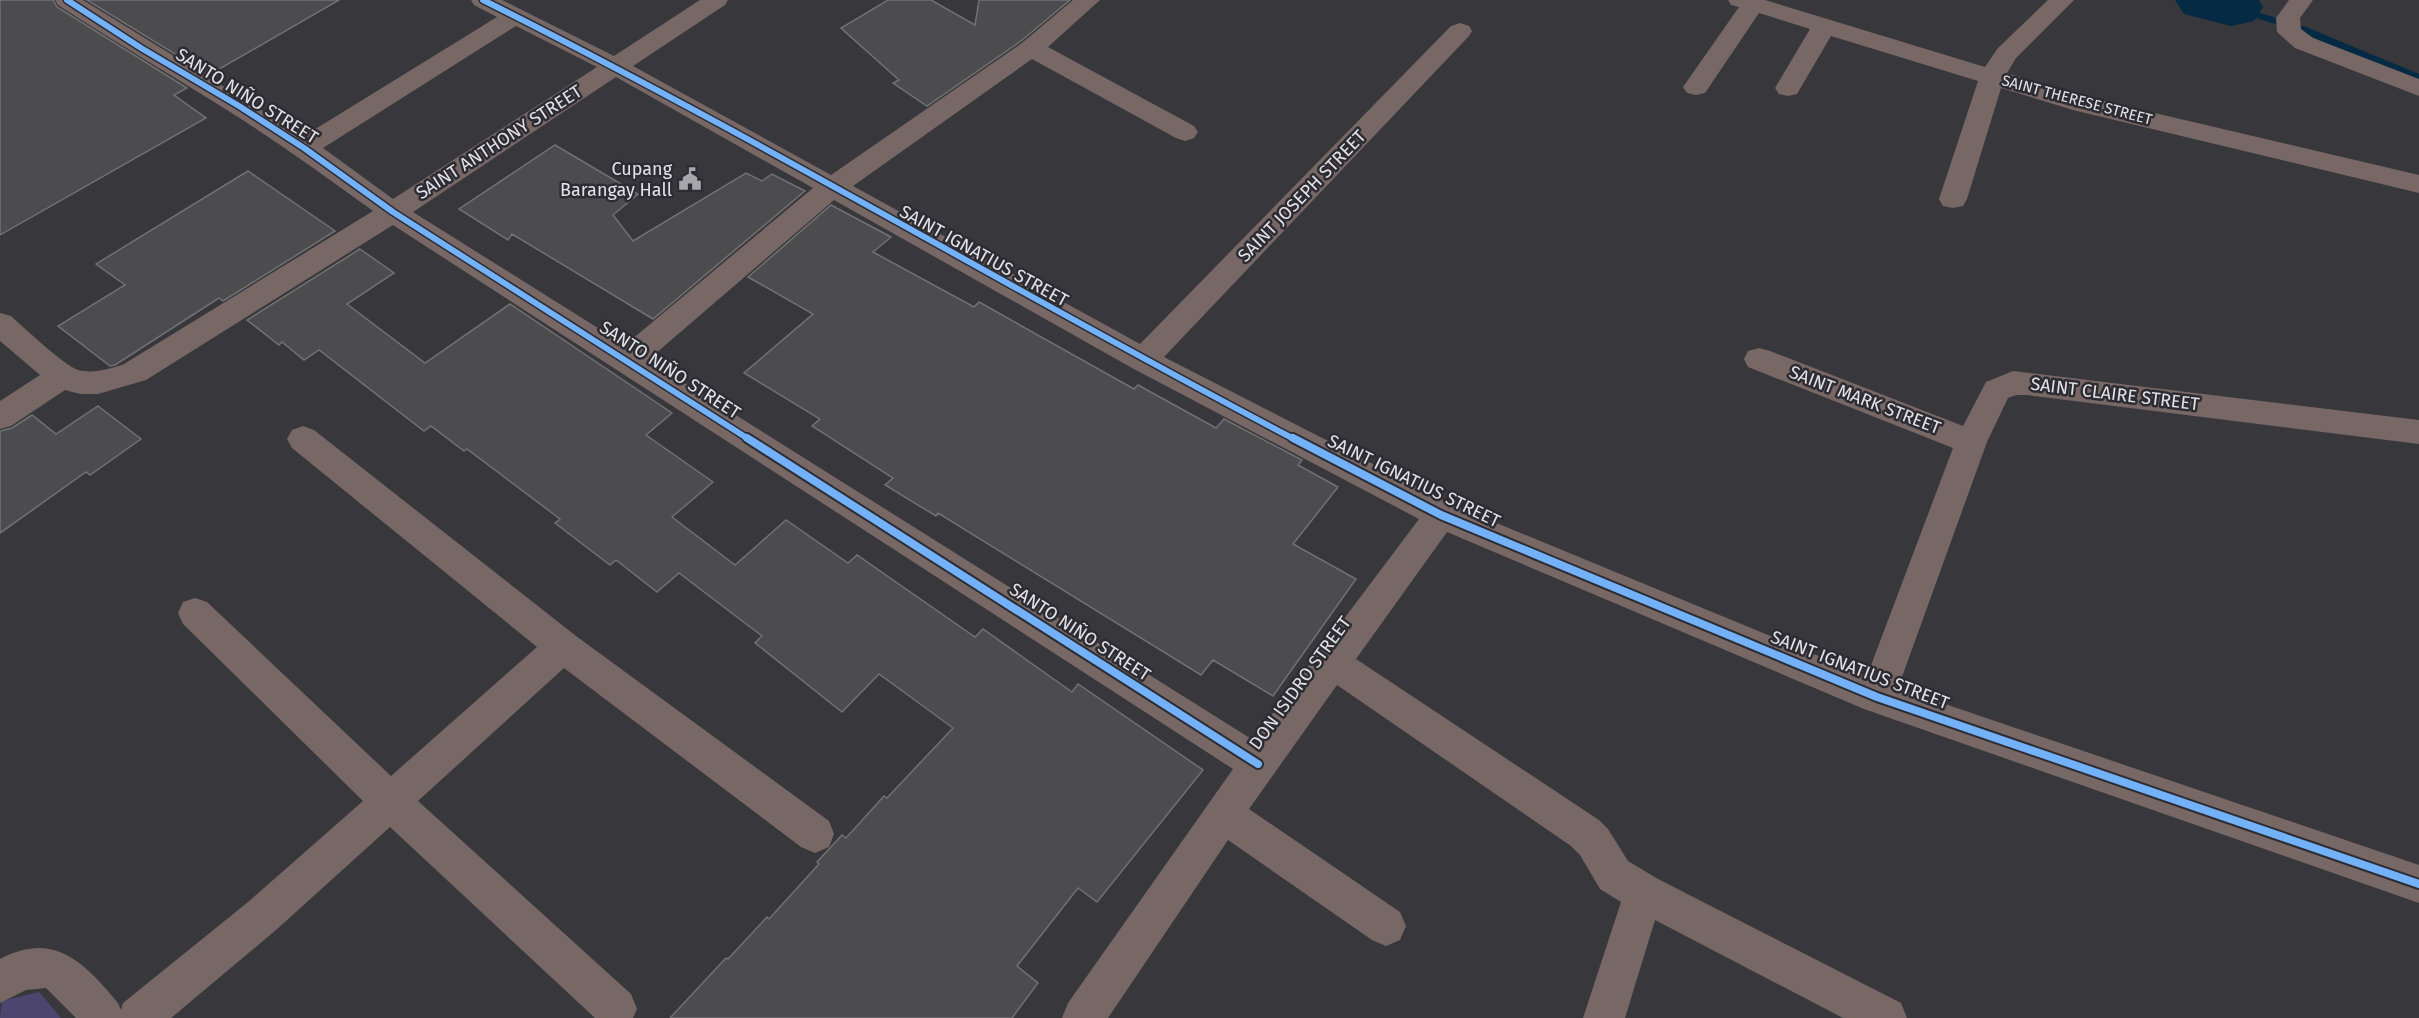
<svg xmlns="http://www.w3.org/2000/svg" width="2419" height="1018" font-family="'Fira Sans',sans-serif">
<style>
.green{fill:#4c4570}
.lines{fill:none;stroke-linecap:round;stroke-linejoin:round}
.stream{fill:#052b44;fill-rule:evenodd}
.river{fill:#052b44;fill-rule:evenodd}
.building{fill:#4c4c4f;stroke:#717175;stroke-width:1.5}
.minor{fill:#776765;fill-rule:evenodd}
.cycleway-far1-casing{stroke:#2d2c33;stroke-width:9}
.cycleway-casing{stroke:#2d2c33;stroke-width:12}
.cycleway-far1{stroke:#73b2f8;stroke-width:6}
.cycleway{stroke:#73b2f8;stroke-width:8}
.labels{text-anchor:middle;dominant-baseline:central;stroke-width:5;stroke-linejoin:round;paint-order:stroke}
.far-street-label{font-size:15px;fill:#e3e2e7;stroke:#2d2c33}
.street-label{font-size:18px;fill:#e3e2e7;stroke:#2d2c33}
.poi-label{font-size:18px;fill:#e3e2e7;stroke:#2d2c33;text-anchor:end}
</style>
<rect width="100%" height="100%" fill="#38383c"/>
<!-- green -->
<path class="green" d="M39,992L61,1018H0L2,1001Z"/>
<g class="lines">
<!-- stream -->
<path class="stream" d="M2231,4L2306,27L2419,74V82L2298,31L2227,9L2226,7Z"/>
<!-- river -->
<path class="river" d="M2175,0H2259L2263,7L2254,21L2231,26L2184,14Z"/>
</g>
<!-- building -->
<path class="building" d="M0,0H53L57,7L187,88L174,95L206,118L0,235Z
M87,0H339L209,75Z
M888,0H931L975,25L979,0H1070L1021,41L927,106L893,83L899,80L841,28Z
M555,145L638,194L613,215L633,241L746,173L762,181L772,174L805,191L653,319L512,234L508,240L459,209Z
M248,171L335,231L223,301L219,298L115,365L110,366L58,326L125,285L96,264Z
M831,205L891,237L873,252L974,307L979,302L1134,389L1138,385L1216,428L1224,419L1302,460L1298,465L1338,487L1293,544L1356,579L1273,696L1213,660L1201,675L938,513L936,516L885,485L893,478L812,426L820,419L744,373L813,314L748,277Z
M360,249L394,273L347,304L425,363L510,304L672,413L646,435L713,482L672,517L735,565L786,520L848,563L857,555L975,637L983,629L1072,692L1078,684L1203,770L1097,902L1078,888L1017,966L1038,983L1012,1018H670L726,958L728,959L767,917L769,919L819,864L817,862L842,835L846,838L884,796L887,798L953,728L879,674L842,712L755,643L762,636L679,573L657,592L616,560L610,565L555,523L560,519L467,449L464,451L431,426L424,431L319,350L304,360L282,342L279,345L247,320Z
M98,406L141,439L90,475L86,472L0,533V431L12,428L32,415L56,434Z"/>
<g class="lines">
<!-- minor -->
<path class="minor" d="M55,0H83L304,136L497,17L474,5L471,0H502L614,56L700,0H728L725,5L633,66L831,175L1022,43L1073,0H1100L1048,47L1194,126L1198,132L1194,138L1185,141L1176,138L1032,59L853,186L1140,344L1451,26L1460,23L1469,26L1472,31L1469,36L1164,357L1453,505L1867,676L1953,448L1748,367L1744,359L1748,351L1759,348L1770,351L1963,426L1986,382L2013,371L2419,420V444L2027,395H2016L2008,398L1987,442L1898,688L2419,865V903L1864,709L1447,532L1356,659L1599,820L1608,829L1628,861L1658,879L1901,1003L1907,1018H1843L1655,920L1625,1018H1583L1621,902L1600,889L1580,855L1571,846L1337,685L1249,809L1400,912L1406,926L1400,940L1386,946L1372,940L1228,840L1108,1018H1062L1068,1003L1233,769L393,225L146,380L98,394H80L65,390L11,426L0,429V401L40,375L0,341V313L11,316C23,327 65,366 78,370C93,374 110,369 124,364L373,211C326,177 279,143 230,112C173,76 115,42 58,5ZM516,26L597,67L393,199L323,148ZM616,77L813,188L625,345L413,212ZM834,200L1132,368L1419,519L1253,740L648,360Z
M1728,0H1765L1985,67L1998,48L2048,0H2074L2016,58L2007,73L2078,95L2419,175V193L2073,110L2001,88L1967,199L1963,206L1953,208L1943,206L1939,199L1978,81L1831,36L1797,94L1788,96L1779,94L1775,88L1810,29L1759,13L1705,93L1696,95L1687,93L1683,87L1739,7L1731,5Z
M2289,0H2313L2300,18L2301,29L2313,38L2419,79V96L2295,48L2277,32L2276,18Z
M303,426L314,430L576,636L829,821L834,834L829,847L815,853L801,847L564,668L418,801L631,994L637,1009L633,1018H595L390,827L276,930L171,1018H76L46,988L26,990L0,1003V959C54,930 85,963 118,1003L121,1010L123,1003L248,902L363,801L183,624L178,613L183,602L195,598L207,602L391,776L537,647L292,448L287,439L292,430Z"/>
<!-- cycleway-far1 casing -->
<g class="cycleway-far1-casing">
<path id="cycleway-far1" d="M67,0L141,48L239,106L304,148L393,212L750,440
M483,0C759,138 1023,297 1296,440"/>
</g>
<!-- cycleway casing -->
<g class="cycleway-casing">
<path id="cycleway" d="M747,438L1258,764
M1293,438L1441,515L1877,697L2419,884"/>
</g>
<!-- cycleway-far1 -->
<use href="#cycleway-far1" class="cycleway-far1"/>
<!-- cycleway -->
<use href="#cycleway" class="cycleway"/>
</g>
<!-- icons -->
<defs>
<g id="civic-bare" transform="scale(1.8)"><path d="M-.6-6.5H3V-4.5H.6V-3L4-1V1h2V6H-6V1h2V-1L-.6-3ZM-1.2 2.5V6h2.4V2.5Z" fill="#a7a6ab" stroke="#2d2c33" stroke-width="2.5" paint-order="stroke"/></g>
</defs>
<g fill-rule="evenodd">
<use href="#civic-bare" x="690" y="179"/>
</g>
<g class="labels">
<!-- far-street labels -->
<g class="far-street-label">
<text transform="translate(2077 100) rotate(15)">SAINT THERESE STREET</text>
</g>
<!-- street labels -->
<g class="street-label">
<text transform="translate(247 96) rotate(32)">SANTO NIÑO STREET</text>
<text transform="translate(499 142) rotate(-33)">SAINT ANTHONY STREET</text>
<text transform="translate(1302 196) rotate(-46)">SAINT JOSEPH STREET</text>
<text transform="translate(984 256) rotate(29)">SAINT IGNATIUS STREET</text>
<text transform="translate(670 370) rotate(33)">SANTO NIÑO STREET</text>
<text transform="translate(2115 394) rotate(7)">SAINT CLAIRE STREET</text>
<text transform="translate(1865 400) rotate(21)">SAINT MARK STREET</text>
<text transform="translate(1414 481) rotate(26)">SAINT IGNATIUS STREET</text>
<text transform="translate(1080 632) rotate(33)">SANTO NIÑO STREET</text>
<text transform="translate(1860 670) rotate(21)">SAINT IGNATIUS STREET</text>
<text transform="translate(1300 683) rotate(-54)">DON ISIDRO STREET</text>
</g>
<!-- poi labels -->
<g class="poi-label">
<text x="672" y="169">Cupang<tspan x="672" dy="21">Barangay Hall</tspan></text>
</g>
</g>
</svg>
